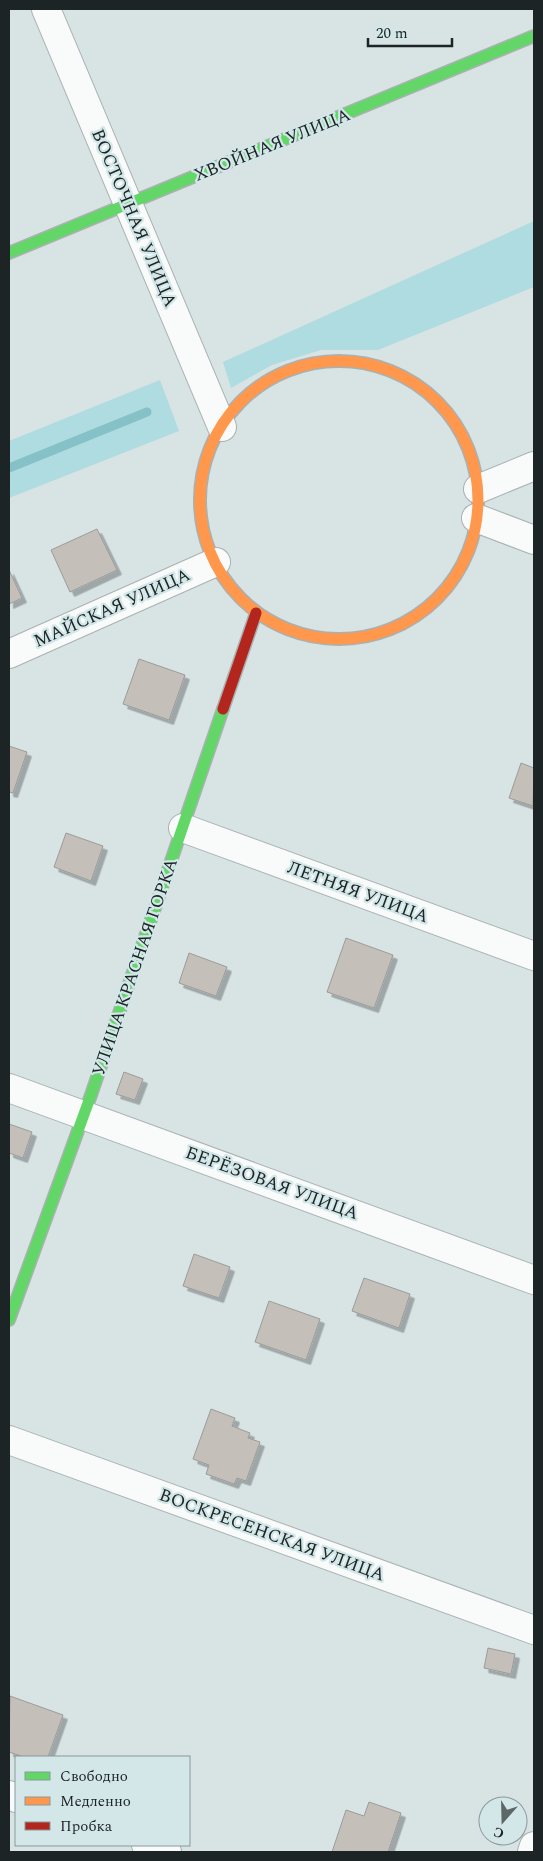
<svg xmlns="http://www.w3.org/2000/svg" width="543" height="1861" font-family="Spectral,serif">
<style>
.green{fill:#afdce0}
.lines{fill:none;stroke-linecap:round;stroke-linejoin:round}
.stream{stroke:#86c1c7;stroke-width:9}
.building{fill:#c5bfb9;stroke:#999c9b;filter:url(#shadow)}
.street-casing{stroke:#a9b1b1;stroke-width:30}
.fast-casing{stroke:#a9b1b1;stroke-width:14}
.slow-casing{stroke:#a9b1b1;stroke-width:14}
.jam-casing{stroke:#a9b1b1;stroke-width:14}
.street{stroke:#f9fbfb;stroke-width:28}
.fast{stroke:#63d668;stroke-width:11}
.slow{stroke:#ff974d;stroke-width:11}
.jam{stroke:#b3261e;stroke-width:11}
.labels{text-anchor:middle;dominant-baseline:central;stroke-width:4.5;stroke-linejoin:round;paint-order:stroke}
.street-label{font-size:18px;fill:#1d2425;stroke:#d3e7e9}
</style>
<defs>
<filter id="shadow"><feDropShadow dx="4.5" dy="4.5" stdDeviation="0" flood-color="#0004"/></filter>
</defs>
<rect width="100%" height="100%" fill="#d8e3e4"/>
<!-- green -->
<path class="green" d="M534,221V287L378,350H321L272,365L231,388L223,362Z
M160,380L179,431L9,498V441Z"/>
<g class="lines">
<!-- stream -->
<path class="stream" d="M9,468L147,412"/>
</g>
<!-- building -->
<path class="building" d="M97,529L117,570L70,592L51,550Z
M9,570L22,598L9,604Z
M139,659L185,675L169,720L123,704Z
M9,746L27,752L13,793L9,792Z
M521,763L534,768L533,806L509,798Z
M66,833L103,846L91,881L54,867Z
M346,938L393,955L374,1008L327,992Z
M189,953L227,967L216,996L179,983Z
M124,1072L143,1079L135,1100L116,1094Z
M9,1124L32,1132L23,1158L9,1153Z
M194,1254L230,1267L219,1298L183,1286Z
M364,1278L410,1294L399,1328L352,1311Z
M269,1301L320,1319L306,1360L255,1342Z
M211,1409L235,1418L232,1426L250,1433L248,1438L260,1442L246,1481L237,1478L234,1484L206,1474L209,1465L193,1459Z
M488,1648L515,1654L511,1674L484,1668Z
M10,1696L63,1715L48,1757H24L9,1752Z
M369,1802L401,1813L388,1852H332L346,1810L364,1816Z"/>
<g class="lines">
<!-- street casing -->
<g class="street-casing">
<path id="street" d="M46,9L222,427
M478,489L534,466
M476,518L534,540
M9,654L216,562
M183,828L534,956
M9,1088L534,1280
M9,1440L534,1630
M9,1795L16,1798
M146,1845L167,1852
M532,1852L534,1846"/>
</g>
<!-- fast casing -->
<g class="fast-casing">
<path id="fast" d="M9,253L534,36
M9,1320L91,1095L223,709"/>
</g>
<!-- slow casing -->
<g class="slow-casing">
<path id="slow" d="M200 500a139 139 0 1 1 278 0a139 139 0 1 1-278 0Z"/>
</g>
<!-- jam casing -->
<g class="jam-casing">
<path id="jam" d="M223,709L256,613"/>
</g>
<!-- street -->
<use href="#street" class="street"/>
<!-- fast -->
<use href="#fast" class="fast"/>
<!-- slow -->
<use href="#slow" class="slow"/>
<!-- jam -->
<use href="#jam" class="jam"/>
</g>
<g class="labels">
<!-- street labels -->
<g class="street-label">
<text transform="translate(272 145) rotate(-22)">ХВОЙНАЯ УЛИЦА</text>
<text transform="translate(134 218) rotate(67)">ВОСТОЧНАЯ УЛИЦА</text>
<text transform="translate(112 608) rotate(-24)">МАЙСКАЯ УЛИЦА</text>
<text transform="translate(358 892) rotate(20)">ЛЕТНЯЯ УЛИЦА</text>
<text transform="translate(135 967) rotate(-71)">УЛИЦА КРАСНАЯ ГОРКА</text>
<text transform="translate(272 1183) rotate(20)">БЕРЁЗОВАЯ УЛИЦА</text>
<text transform="translate(272 1535) rotate(20)">ВОСКРЕСЕНСКАЯ УЛИЦА</text>
</g>
</g>
<!-- border -->
<rect width="543" height="1861" fill="none" stroke="#1d2425" stroke-width="20"/>
<!-- legend -->
<rect x="15" y="1756" width="175" height="90" fill="#d3e7e9" stroke="#8a999b"/>
<rect x="25" y="1772" width="25" height="8" fill="#63d668" stroke="#8a999b"/>
<text x="60" y="1781" font-size="15" fill="#1d2425">Свободно</text>
<rect x="25" y="1797" width="25" height="8" fill="#ff974d" stroke="#8a999b"/>
<text x="60" y="1806" font-size="15" fill="#1d2425">Медленно</text>
<rect x="25" y="1822" width="25" height="8" fill="#b3261e" stroke="#8a999b"/>
<text x="60" y="1831" font-size="15" fill="#1d2425">Пробка</text>
<!-- north arrow -->
<g transform="translate(503 1821) rotate(200)"><circle r="24" fill="#d3e7e9" stroke="#8a999b"/>
<path d="M0-4L9 19L0 12L-9 19Z" fill="#5e6768"/>
<text y="-8" font-size="14" font-weight="bold" text-anchor="middle" fill="#1d2425">С</text>
</g>
<!-- scale -->
<path d="M368 38v8h84v-8" fill="none" stroke="#1d2425" stroke-width="2.5"/>
<text x="376" y="38" font-size="15" fill="#1d2425" stroke="#d3e7e9" stroke-width="4" paint-order="stroke">20 m</text>
</svg>
